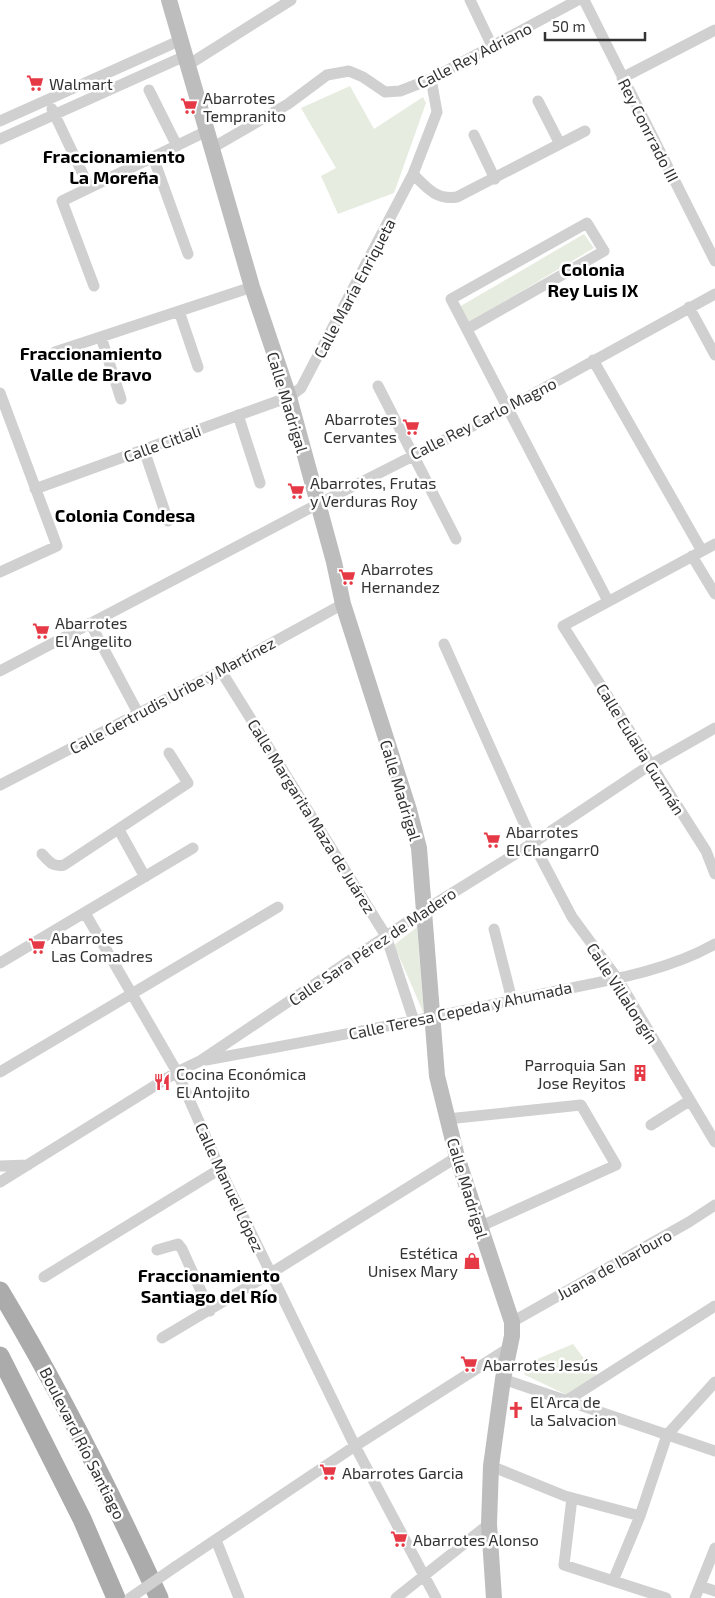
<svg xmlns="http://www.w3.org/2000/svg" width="715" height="1598" font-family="'Exo 2',sans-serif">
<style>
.green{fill:#e6ecdf}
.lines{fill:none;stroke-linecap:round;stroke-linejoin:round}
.street{stroke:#d0d0d0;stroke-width:11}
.secondary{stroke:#bdbdbd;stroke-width:16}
.primary{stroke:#ababab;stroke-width:19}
.street-bridge{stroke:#d0d0d0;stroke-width:11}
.labels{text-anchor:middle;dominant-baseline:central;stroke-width:5;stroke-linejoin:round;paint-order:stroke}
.street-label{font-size:16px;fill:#333;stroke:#fff}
.poi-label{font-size:16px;fill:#333;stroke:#fff;text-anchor:start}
.neighbourhood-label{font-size:18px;font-weight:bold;fill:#000;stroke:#fff}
</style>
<rect width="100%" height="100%" fill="#fff"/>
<!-- green -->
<path class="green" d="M350,86L374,129L423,97L426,103L394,193L338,214L321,176L336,168L301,108Z
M584,234L594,248L468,323L459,307Z
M417,927L424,1014L394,945Z
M573,1344L597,1376L567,1395L525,1375L523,1370L530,1362Z"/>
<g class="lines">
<!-- street -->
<path class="street" d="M470,0L492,46
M584,0L715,261
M188,65L291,0
M622,78L715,30
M149,90L177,146
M538,101L560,144
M52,109L89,187
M0,121L181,40
M474,135L495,179
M0,139L185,56
M212,148L288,104L327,75L349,71L363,77L385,92L400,91L431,79L578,0
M153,157L188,254
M413,174C427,188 436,200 457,197L585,131
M94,286L62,201L207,131
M689,307L715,355
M179,311L198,367
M467,329L604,251L587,223L451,299L608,601
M101,337L121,399
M55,352L252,287
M593,360L702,551
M378,386L456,539
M0,393L57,546L0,572
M238,415L260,483
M144,450L168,521
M35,489L289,397L301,388L413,174L437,112L431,79
M715,544L563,626L706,851L715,874
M692,556L715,594
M90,623L138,713
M444,644L533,843L572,917L617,978L715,1142
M0,671L318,504L508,408L715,294
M221,671L386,936L414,1021
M0,785L221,671L343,604
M119,830L145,877
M42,854C49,862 53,867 64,865L188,783L169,753
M85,913L177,1072L220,1169L355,1446L436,1598
M494,929L512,1000
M0,963L193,848
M206,1060C317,1040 427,1019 537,995C596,982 662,974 715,944
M0,1072L278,907
M447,1119L581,1105L616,1165L479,1227
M651,1125L689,1101
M0,1166L28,1165
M0,1182L177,1072L200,1061L425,910L533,843L650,765L715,728
M157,1250L178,1244L182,1249L210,1311
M44,1277L220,1169
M512,1322L689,1222L715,1205
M162,1338L271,1273L457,1157
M503,1379L715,1451
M566,1401L715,1306
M491,1466L565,1496L640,1516
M572,1498L564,1565L666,1598
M216,1540L239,1598
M175,1567L355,1446L509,1348
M613,1581L640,1516L667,1435L715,1382
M700,1586L715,1591
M396,1598L489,1524
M695,1598L715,1548"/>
<!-- secondary -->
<path class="secondary" d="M169,0L252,287L289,397L334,562L343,604L409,810L419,848L437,1076L457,1157L512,1322V1336L503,1379L491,1466L489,1524L494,1598"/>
<!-- primary -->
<path class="primary" d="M0,1291C59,1389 111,1493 159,1598
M0,1356L82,1519L116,1598"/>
<!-- street-bridge -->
<path class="street-bridge" d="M130,1598L175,1567"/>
</g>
<!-- icons -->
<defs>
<g id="supermarket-bare" transform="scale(1.35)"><path d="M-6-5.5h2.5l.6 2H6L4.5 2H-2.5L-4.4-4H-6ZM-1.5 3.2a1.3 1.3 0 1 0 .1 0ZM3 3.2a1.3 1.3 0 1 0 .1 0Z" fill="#e63946" stroke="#fff" stroke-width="2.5" paint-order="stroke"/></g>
<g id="building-bare" transform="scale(1.35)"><path d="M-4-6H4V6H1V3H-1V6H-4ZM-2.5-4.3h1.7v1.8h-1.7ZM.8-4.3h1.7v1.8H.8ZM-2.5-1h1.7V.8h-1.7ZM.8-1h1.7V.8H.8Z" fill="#e63946" stroke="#fff" stroke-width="2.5" paint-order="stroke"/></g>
<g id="restaurant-bare" transform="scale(1.35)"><path d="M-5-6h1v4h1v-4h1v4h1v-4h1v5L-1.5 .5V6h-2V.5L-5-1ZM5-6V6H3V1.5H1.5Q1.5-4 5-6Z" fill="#e63946" stroke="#fff" stroke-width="2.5" paint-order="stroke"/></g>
<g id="shop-bare" transform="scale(1.35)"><path d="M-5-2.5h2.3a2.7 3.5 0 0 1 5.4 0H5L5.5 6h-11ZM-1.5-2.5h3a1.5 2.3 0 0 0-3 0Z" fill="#e63946" stroke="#fff" stroke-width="2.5" paint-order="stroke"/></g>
<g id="church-bare" transform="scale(1.35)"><path d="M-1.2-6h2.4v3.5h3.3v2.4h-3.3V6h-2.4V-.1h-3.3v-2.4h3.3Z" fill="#e63946" stroke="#fff" stroke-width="2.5" paint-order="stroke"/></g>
</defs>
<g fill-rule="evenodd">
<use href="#supermarket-bare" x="35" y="83"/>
<use href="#supermarket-bare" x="189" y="106"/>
<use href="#supermarket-bare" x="411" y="427"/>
<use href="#supermarket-bare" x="296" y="491"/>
<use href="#supermarket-bare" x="347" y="577"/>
<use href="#supermarket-bare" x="41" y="631"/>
<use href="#supermarket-bare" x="492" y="840"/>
<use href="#supermarket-bare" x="37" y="946"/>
<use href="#building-bare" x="640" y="1073"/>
<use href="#restaurant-bare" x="162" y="1082"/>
<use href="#shop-bare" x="472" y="1261"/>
<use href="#supermarket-bare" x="469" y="1364"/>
<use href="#church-bare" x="516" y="1410"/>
<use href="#supermarket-bare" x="328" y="1472"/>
<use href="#supermarket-bare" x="399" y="1539"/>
</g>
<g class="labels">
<!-- street labels -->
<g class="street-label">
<text transform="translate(474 55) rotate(-27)">Calle Rey Adriano</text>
<text transform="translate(649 130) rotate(63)">Rey Conrrado III</text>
<text transform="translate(354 288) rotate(-62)">Calle María Enriqueta</text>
<text transform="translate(288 402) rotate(73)">Calle Madrigal</text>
<text transform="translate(483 418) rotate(-27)">Calle Rey Carlo Magno</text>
<text transform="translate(162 443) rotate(-20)">Calle Citlali</text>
<text transform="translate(172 695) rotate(-28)">Calle Gertrudis Uribe y Martínez</text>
<text transform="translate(641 749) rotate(58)">Calle Eulalia Guzmán</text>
<text transform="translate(401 790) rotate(73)">Calle Madrigal</text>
<text transform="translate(312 816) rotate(58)">Calle Margarita Maza de Juárez</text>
<text transform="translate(372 946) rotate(-34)">Calle Sara Pérez de Madero</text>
<text transform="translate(623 993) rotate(57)">Calle Villalongín</text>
<text transform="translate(460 1010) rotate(-12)">Calle Teresa Cepeda y Ahumada</text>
<text transform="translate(230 1187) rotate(65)">Calle Manuel López</text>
<text transform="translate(468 1188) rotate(73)">Calle Madrigal</text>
<text transform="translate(614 1264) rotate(-29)">Juana de Ibarburo</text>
<text transform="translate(83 1443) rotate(63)">Boulevard Río Santiago</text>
</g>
<!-- poi labels -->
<g class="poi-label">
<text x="49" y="83">Walmart</text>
<text x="203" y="97">Abarrotes<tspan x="203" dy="18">Tempranito</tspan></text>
<text x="397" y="418" text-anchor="end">Abarrotes<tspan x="397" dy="18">Cervantes</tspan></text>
<text x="310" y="482">Abarrotes, Frutas<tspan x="310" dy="18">y Verduras Roy</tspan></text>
<text x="361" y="568">Abarrotes<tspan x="361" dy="18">Hernandez</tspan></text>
<text x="55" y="622">Abarrotes<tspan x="55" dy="18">El Angelito</tspan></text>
<text x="506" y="831">Abarrotes<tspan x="506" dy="18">El Changarr0</tspan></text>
<text x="51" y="937">Abarrotes<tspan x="51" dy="18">Las Comadres</tspan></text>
<text x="626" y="1064" text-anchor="end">Parroquia San<tspan x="626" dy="18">Jose Reyitos</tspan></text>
<text x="176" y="1073">Cocina Económica<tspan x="176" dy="18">El Antojito</tspan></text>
<text x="458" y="1252" text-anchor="end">Estética<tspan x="458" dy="18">Unisex Mary</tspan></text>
<text x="483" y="1364">Abarrotes Jesús</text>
<text x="530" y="1401">El Arca de<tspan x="530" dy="18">la Salvacion</tspan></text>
<text x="342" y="1472">Abarrotes Garcia</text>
<text x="413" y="1539">Abarrotes Alonso</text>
</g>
<!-- neighbourhood labels -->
<g class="neighbourhood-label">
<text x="114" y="156">Fraccionamiento<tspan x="114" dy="21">La Moreña</tspan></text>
<text x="593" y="269">Colonia<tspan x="593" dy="21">Rey Luis IX</tspan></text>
<text x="91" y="353">Fraccionamiento<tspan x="91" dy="21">Valle de Bravo</tspan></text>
<text x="125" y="515">Colonia Condesa</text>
<text x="209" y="1275">Fraccionamiento<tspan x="209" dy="21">Santiago del Río</tspan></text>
</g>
</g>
<!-- scale -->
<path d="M545 32v8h100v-8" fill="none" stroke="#333333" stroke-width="2.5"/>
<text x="552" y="32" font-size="15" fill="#333333" stroke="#ffffff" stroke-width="4" paint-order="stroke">50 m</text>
</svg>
